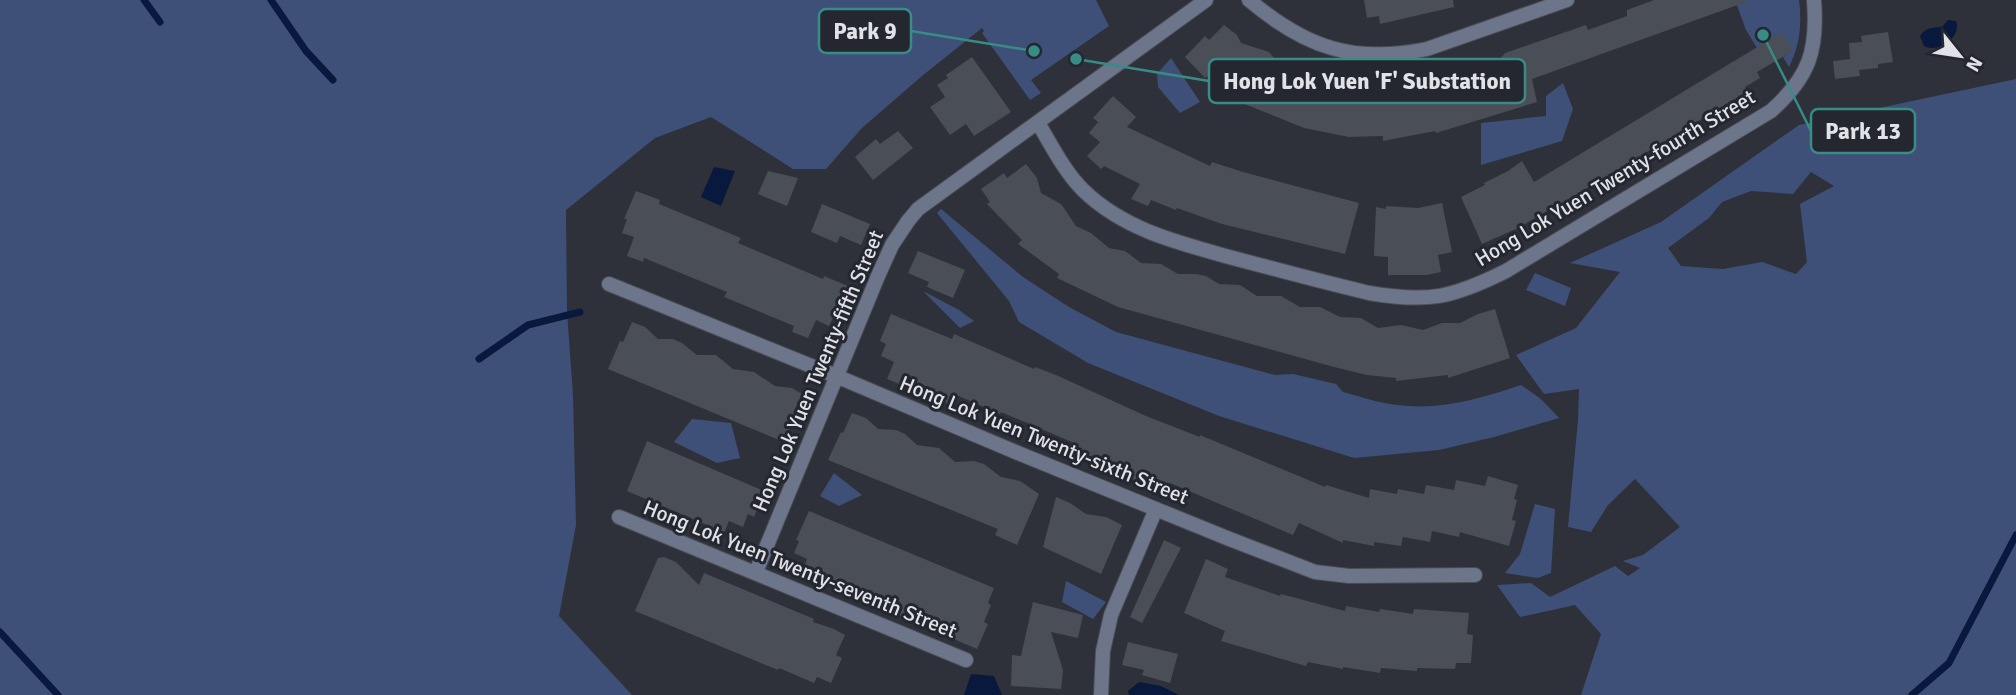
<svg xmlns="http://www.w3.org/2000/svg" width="2016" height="695" font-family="Signika,sans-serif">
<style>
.green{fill:#3e5077;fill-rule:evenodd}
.water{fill:#09183d}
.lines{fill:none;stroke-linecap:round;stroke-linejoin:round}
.stream{stroke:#09183d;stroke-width:7}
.building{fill:#4a4e56}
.street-casing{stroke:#4a4d55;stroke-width:16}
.street{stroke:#6c758a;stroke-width:14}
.labels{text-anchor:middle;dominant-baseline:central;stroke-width:6;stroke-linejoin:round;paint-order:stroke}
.street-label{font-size:21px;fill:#e0e2e7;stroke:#24272f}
.leader{fill:none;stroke:#398c86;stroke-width:2.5}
.callout-dot{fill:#398c86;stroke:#24272f;stroke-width:2.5}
.callout{fill:#24272f;stroke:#398c86;stroke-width:2.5}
.callout-label{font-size:23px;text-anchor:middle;font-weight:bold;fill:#e0e2e7}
</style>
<rect width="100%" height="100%" fill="#2e3139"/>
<!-- green -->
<path class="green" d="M0,0H1096L1109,26L1031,80L1041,93L1030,100L982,33L984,31L982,28L922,76L862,128L826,169H793L711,117L655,138L566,210L567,312L573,395L576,525L559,616L632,695H0Z
M1735,0H1799C1802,24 1800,45 1789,67L1783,57L1792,51L1757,48L1746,30Z
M1171,58L1200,102L1180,113L1158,87L1157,74Z
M2016,79V695H1581L1601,634L1575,605L1520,617L1497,585L1531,583L1550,597L1615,566L1628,576L1640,568L1623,561L1643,555L1680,527L1635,479L1608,505L1591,532L1568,527L1578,420L1579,389L1544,394L1516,355L1576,328L1620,272L1570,263L1661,222L1799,125ZM1811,172L1834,186L1800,204L1807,262L1796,274L1762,262L1723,269L1681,266L1668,248L1709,218L1722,202L1751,191L1793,194Z
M1563,83L1573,109L1562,141L1481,165V123L1546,116V96Z
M941,209L1023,277L1069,307L1116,332L1275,375L1293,374L1336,384L1343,392C1364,398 1386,405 1408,406C1446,409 1485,397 1521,385L1541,399L1559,418L1494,437L1439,450L1354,458L1219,416L1088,363L1019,322L1009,301L937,213Z
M1535,273L1571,288L1565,306L1526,290Z
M923,291L959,310L974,321L960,328Z
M692,419L731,423L740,458L717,463L674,442Z
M834,473L862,495L839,506L820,496Z
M1535,504L1555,509L1551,573L1538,578L1505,573L1520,554Z
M1066,581L1106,602L1093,619L1062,602Z"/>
<!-- water -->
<path class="water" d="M1948,20L1956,21C1962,37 1939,54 1924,46L1920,36C1926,27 1932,28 1942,27Z
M714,167L735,171L721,206L701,197Z
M971,674L994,676C995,679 1002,694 1002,695H964Z
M1139,682L1161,686L1179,695H1129L1128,691Z"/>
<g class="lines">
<!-- stream -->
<path class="stream" d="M144,0L160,22
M271,0L306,51L333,80
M479,359L528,325L580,312
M0,632L58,695
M1912,695L1949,663L2016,535"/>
</g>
<!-- building -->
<path class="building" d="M1364,0H1453L1454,7L1380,24L1379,16L1367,18Z
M1654,0H1746V2L1532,79L1537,102L1436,133L1435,131L1383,141V136L1349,137L1304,128L1237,101L1240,95L1207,76L1205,78L1185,57L1205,36L1209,40L1224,25L1237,35L1241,43L1269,52L1282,67L1307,71L1320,81H1344L1361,91L1385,84L1407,89L1426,80H1449L1460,68L1470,66L1492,68L1505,53L1586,25L1588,30L1627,16V10Z
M1782,32L1793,51L1757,72L1760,78L1745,87L1748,91L1572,197L1518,228L1482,244L1461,197L1485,185L1484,183L1508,171L1522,161L1534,182Z
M1888,32L1893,62L1878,64V68L1859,70L1860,76L1835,79L1833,61L1850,59L1849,43L1862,42L1861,36Z
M972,57L1011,112L974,136L966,124L950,135L930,107L945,97L937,85L948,78L946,75Z
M1113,96L1136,117L1127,127L1210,166L1212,162L1243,172L1359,203L1345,254L1222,224L1177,208L1176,210L1151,200L1148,206L1131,199L1140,184L1104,166L1101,169L1087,156L1100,142L1089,133L1098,122L1093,118Z
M898,131L913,148L873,180L855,157L876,139L880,144Z
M1026,164L1037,178L1041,193L1061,204L1076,226L1091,233L1109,248L1125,251L1141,263L1161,264L1178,274H1196L1206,276L1219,284L1240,285L1257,296H1281L1300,307H1320L1340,317L1361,318L1378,328L1401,325L1423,330L1442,323H1460L1478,314L1495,309L1510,358L1448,378V375L1396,381V378L1367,375L1334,367L1118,307L1057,278L1059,274L1018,244L1022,240L987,204L990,202L981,189L1004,173L1007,178Z
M768,171L798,178L787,206L758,194Z
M636,191L660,200L659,204L741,238L738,243L823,279L824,276L850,287L837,315L835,314L829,326L816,320L808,338L792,332L794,326L724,297L727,292L644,258L643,262L627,256L634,237L622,233L627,219H624Z
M1442,203L1452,252L1438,255L1441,272L1427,275H1388V257L1374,256L1376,207L1386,209V206L1418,208Z
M822,204L870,224L861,245L840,236L837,243L811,232Z
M918,251L965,270L953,298L927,287L929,282L908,273Z
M891,314L952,339L954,334L1034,369L1035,367L1056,375L1146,416L1200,437V435L1325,487L1326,485L1369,498L1370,489L1397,494L1398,489L1424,494L1426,485L1454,490L1456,480L1485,486L1488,476L1518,485L1514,499L1517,500L1512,520L1516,521L1509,546L1460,532L1459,537L1432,531L1430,542L1403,537L1401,546L1374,542V546L1343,540V543L1299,523L1293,535L1170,483L1166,493L1074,455L1079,445L1001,412L1000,414L954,394L949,404L887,379L894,362L881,356L886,344L880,341Z
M632,322L645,327L658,339H673L682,343L697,355H716L733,369L754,372L775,386L792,388L802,394L793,413L796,414L784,442L608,369L620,341L623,342Z
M852,413L866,418L878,429L896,430L905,434L917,445L939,448L955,462L974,461L984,464L1001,477L1020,481L1039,494L1017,545L995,535L998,529L828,460L841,432L843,433Z
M647,441L764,491L754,517L748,514L743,527L729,521L722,538L705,531L707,525L627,491Z
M1056,497L1070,503L1086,514L1106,517L1122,525L1101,574L1043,547Z
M809,511L994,588L988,603L991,605L984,622L988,624L977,649L801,574L807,559L794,553L799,541L796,540Z
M1164,540L1181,548L1142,623L1130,617Z
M664,557L676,562L699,585L704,573L814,619L813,622L834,629L845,635L836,655L842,658L831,683L817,677L814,683L779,668L778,670L635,611L658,558Z
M1206,559L1228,569L1225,577L1280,596L1281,594L1345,611L1346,606L1379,612L1380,609L1413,614L1414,609L1469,613L1467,634L1473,635L1471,663H1456L1455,669L1417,668V671L1381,668L1380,673L1343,667V669L1308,662L1306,666L1221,641L1225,631L1184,613Z
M1033,602L1083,615L1078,638L1051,632L1063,670L1061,689L1011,686L1012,655L1021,656Z
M1128,642L1178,654L1170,683L1142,675L1144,670L1122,665Z"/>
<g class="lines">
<!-- street casing -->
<g class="street-casing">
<path id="street" d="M1249,0C1306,48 1354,64 1427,49L1567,0
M1038,123C1052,146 1064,171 1083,190C1124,230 1179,243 1233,258C1278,270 1323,282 1369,293C1428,303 1452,298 1506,271L1771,111C1809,77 1818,51 1814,0
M609,284L836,376L1018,453L1227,538L1315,572L1349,576L1475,575
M619,517L966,660
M756,572L878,276L892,245L908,221L918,209L1206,0
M1101,695L1103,651L1111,615L1156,509"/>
</g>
<!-- street -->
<use href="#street" class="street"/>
</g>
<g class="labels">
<!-- street labels -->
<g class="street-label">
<text transform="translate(1615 178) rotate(-31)">Hong Lok Yuen Twenty-fourth Street</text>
<text transform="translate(818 371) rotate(-67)">Hong Lok Yuen Twenty-fifth Street</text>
<text transform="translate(1044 440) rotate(22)">Hong Lok Yuen Twenty-sixth Street</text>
<text transform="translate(800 569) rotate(22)">Hong Lok Yuen Twenty-seventh Street</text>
</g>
</g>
<!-- callouts -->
<path class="leader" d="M1034 51L911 31M1076 59L1209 81M1763 35L1811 131"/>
<g class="callout-dot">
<circle cx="1034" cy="51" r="7"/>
<circle cx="1076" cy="59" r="7"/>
<circle cx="1763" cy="35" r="7"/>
</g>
<g class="callout">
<rect x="819" y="9" width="92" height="44" rx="7"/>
<rect x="1209" y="59" width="316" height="44" rx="7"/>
<rect x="1811" y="109" width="104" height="44" rx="7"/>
</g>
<g class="callout-label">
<text x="865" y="39">Park 9</text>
<text x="1367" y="89">Hong Lok Yuen 'F' Substation</text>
<text x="1863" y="139">Park 13</text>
</g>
<!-- north arrow -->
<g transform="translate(1960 56) rotate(120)" stroke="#24272f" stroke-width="5" paint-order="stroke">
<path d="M0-5L12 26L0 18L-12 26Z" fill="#e0e2e7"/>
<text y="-10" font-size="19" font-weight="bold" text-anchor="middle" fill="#e0e2e7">N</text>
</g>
</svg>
